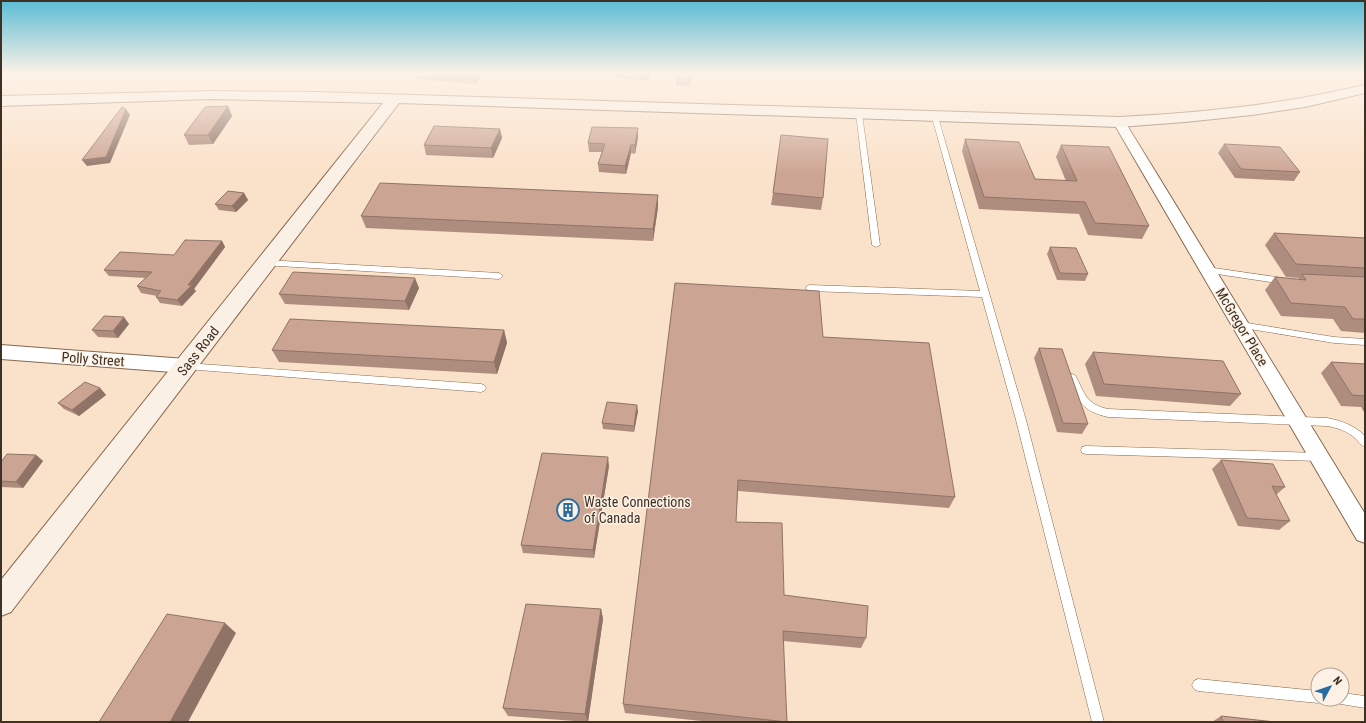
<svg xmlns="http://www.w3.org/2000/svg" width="1366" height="723" font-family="'Roboto Condensed',sans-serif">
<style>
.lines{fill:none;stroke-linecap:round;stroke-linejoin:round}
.lane-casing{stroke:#85694e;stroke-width:1}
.street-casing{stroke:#85694e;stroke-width:2}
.secondary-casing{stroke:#85694e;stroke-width:2}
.lane{fill:#fff;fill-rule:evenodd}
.street{fill:#fff;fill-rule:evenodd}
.secondary{fill:#fbf0e6;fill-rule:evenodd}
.wall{fill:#af8d7e}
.shaded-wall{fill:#8f7367}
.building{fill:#cca493;stroke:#8f7367}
.labels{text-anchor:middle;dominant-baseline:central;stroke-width:3;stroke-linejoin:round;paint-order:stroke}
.street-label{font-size:14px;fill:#3d3125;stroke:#fdf0e4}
.poi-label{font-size:14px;fill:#3d3125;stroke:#fdf0e4;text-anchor:start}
</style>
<rect width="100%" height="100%" fill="#fae1c9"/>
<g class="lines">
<!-- lane casing -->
<g class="lane-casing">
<path id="lane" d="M859,112L862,114L880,245L876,247L872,245L856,114Z
M933,116L938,117L1026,420L1104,722H1092L1016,420L982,297L809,291L805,288L809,285L980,291L932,117Z
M265,260L499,273L503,276L499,279L262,265L261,263L262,261Z
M1207,267L1283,278L1287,281L1283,284L1204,272L1203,270Z
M1241,322L1334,337L1365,339V345L1334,343L1238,327L1237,325L1238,323Z
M186,363L481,384L484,385L486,388L484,391L481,392L186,369L181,366Z
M1072,374L1075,375C1085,393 1085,404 1108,409L1327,418C1342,421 1354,425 1365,436V447C1360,445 1359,442 1355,438C1347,431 1338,428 1327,426L1108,417C1081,411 1078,400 1067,377L1069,375Z
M1086,446L1319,453L1323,454L1324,457L1323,460L1319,461L1086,454L1082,453L1081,450L1082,447Z
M1198,679L1318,691V699H1323L1322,701L1318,703L1198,691L1194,689L1192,685L1194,681Z
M1342,693L1365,696V708L1335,703L1333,699H1342Z"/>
</g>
<!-- street casing -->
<g class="street-casing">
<path id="street" d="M1119,118L1124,119L1125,122L1365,514V543L1357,540L1113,122L1114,119Z
M1,345L186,359L192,361L195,366L192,371L186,373L1,359Z"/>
</g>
<!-- secondary casing -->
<g class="secondary-casing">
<path id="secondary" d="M1365,85V93L1305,107L1252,115L1185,122L1119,127L399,103L11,612L1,616V580L383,103L211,99L1,106V96L211,91L318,92L1119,117C1178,114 1237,109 1296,99C1319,95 1342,90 1365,85Z"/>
</g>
<!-- lane -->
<use href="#lane" class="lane"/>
<!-- street -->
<use href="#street" class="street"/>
<!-- secondary -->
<use href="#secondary" class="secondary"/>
</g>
<!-- wall -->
<path class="wall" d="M415,74H482L475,84L417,79Z
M613,74H651L648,81L614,77Z
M692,74L689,86L676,85V79Z
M228,106L232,116L213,144L189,145L184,135Z
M500,129L502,138L493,158L426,155L424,145Z
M638,137L635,154L631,153L626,174L599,172L598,164L602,152H589L588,143Z
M965,139L1035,179L1066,181L1056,157L1061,145L1149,226L1142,239L1088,235L1079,214L979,209L962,151Z
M1224,144L1300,172L1294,181L1235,178L1218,153Z
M244,193L248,200L236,212L219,210L215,204Z
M773,193L823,198L821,210L771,205Z
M658,195V207L653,241L366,228L361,216Z
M1274,233L1365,238V333L1341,331L1333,319L1281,316L1265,290L1275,277L1298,279L1299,278L1286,277L1265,245Z
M222,241L225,247L194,289L196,291L182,306L160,303L156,297L157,296L141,293L137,286L146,278L109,276L104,270L174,255Z
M1050,247L1088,274L1085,281L1057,280L1047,254Z
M675,283L823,337L955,497L949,508L738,491L736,522L784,595L866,638L861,648L783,641L787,722H711L625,713L623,704Z
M419,288L409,310L285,304L279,294Z
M129,324L118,338L98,337L92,330Z
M504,330L507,343L497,374L279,362L272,350Z
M1039,348L1088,424L1082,434L1057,432L1034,358Z
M1093,352L1241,394L1230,406L1096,396L1085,364Z
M1331,362L1365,364V414L1361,407L1341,406L1321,373Z
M100,388L106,395L79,416L64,409L58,403Z
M638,411L634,432L603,429L602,423Z
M36,455L43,461L23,488L1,487V462Z
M1221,460L1285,487L1276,495L1290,521L1279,530L1238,526L1212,469Z
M609,466L594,558L523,553L521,545Z
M601,609L603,619L588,722L508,716L503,708Z
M1221,716L1275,722H1212Z"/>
<!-- shaded-wall -->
<path class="shaded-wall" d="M472,74H482L475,84Z
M648,74H651L648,81Z
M691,74H692L689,86V80Z
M228,106L232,116L213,144L208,135Z
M126,109L130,115L110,163L87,166L82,160Z
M638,128V137L635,154V145Z
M500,129L502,138L493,158L491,148Z
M631,145V153L626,174L625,166Z
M244,193L248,200L236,212L232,206Z
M658,195V207L653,241V229Z
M222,241L225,247L194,289L196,291L182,306L177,300Z
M415,278L419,288L409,310L405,301Z
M124,317L129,324L118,338L113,331Z
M504,330L507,343L497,374L494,362Z
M100,388L106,395L79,416L72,410Z
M637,405L638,411L634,432V426Z
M36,455L43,461L23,488L16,482Z
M608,457L609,466L594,558L593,550Z
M601,609L603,619L588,722L585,714Z
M225,623L236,633L188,722H170Z"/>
<!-- building -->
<path class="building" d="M677,74H691L689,80L676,79Z
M228,106L208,135H184L205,107Z
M122,107L126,109L106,157L82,160Z
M434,126L500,129L491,148L424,145Z
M592,127L638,128L635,145H631L625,166L598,164L605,144L588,143Z
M781,135L828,139L823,198L773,193Z
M965,139L1019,142L1035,179L1077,181L1061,145L1109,147L1149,226L1095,223L1085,202L984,197Z
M1224,144L1280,147L1300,172L1241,169Z
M380,183L658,195L653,229L361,216Z
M228,191L244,193L232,206L215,204Z
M1274,233L1365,238V268L1296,264Z
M185,240L222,241L188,285H192L177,300L156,297L161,291L137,286L152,272L104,270L120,252L174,255Z
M1050,247L1076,248L1088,274L1060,273Z
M293,272L415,278L405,301L279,294Z
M1302,274L1365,277V319H1353L1345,307L1291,303L1275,277L1306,280Z
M675,283L819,291L823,337L929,343L955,497L738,480L736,522L782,523L784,595L868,606L866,638L783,631L787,722L623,704Z
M104,316L124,317L113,331L92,330Z
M290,319L504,330L494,362L272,350Z
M1039,348L1062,349L1088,424L1063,423Z
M1093,352L1223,361L1241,394L1104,384Z
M1331,362L1365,364V396L1352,395Z
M85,382L100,388L72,410L58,403Z
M607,402L637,405L634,426L602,423Z
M542,453L608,457L593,550L521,545Z
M7,454L36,455L16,482L1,481V462Z
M1221,460L1273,464L1285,487L1272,486L1290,521L1247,518Z
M526,604L601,609L585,714L503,708Z
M167,614L225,623L170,722H99Z
M1221,716L1275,722H1223Z"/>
<!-- sky -->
<linearGradient id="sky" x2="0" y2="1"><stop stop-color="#5abcd5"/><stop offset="0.42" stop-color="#fdf2e7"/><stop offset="1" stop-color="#fdf2e7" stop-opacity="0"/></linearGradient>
<rect width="1366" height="175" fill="url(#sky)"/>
<!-- icons -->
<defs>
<g id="building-ring" transform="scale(1.15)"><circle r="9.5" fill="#fdf0e4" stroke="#266ca1" stroke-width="1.5"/><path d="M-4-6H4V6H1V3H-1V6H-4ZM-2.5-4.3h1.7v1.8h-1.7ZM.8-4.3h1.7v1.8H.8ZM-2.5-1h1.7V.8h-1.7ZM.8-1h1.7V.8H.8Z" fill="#266ca1"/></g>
</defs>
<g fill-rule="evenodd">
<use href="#building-ring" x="568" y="510"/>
</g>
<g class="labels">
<!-- street labels -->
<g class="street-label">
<text transform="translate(1242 327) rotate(59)">McGregor Place</text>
<text transform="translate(198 351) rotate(-52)">Sass Road</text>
<text transform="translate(93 359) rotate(4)">Polly Street</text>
</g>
<!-- poi labels -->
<g class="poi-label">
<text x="584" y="502">Waste Connections<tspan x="584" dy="16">of Canada</tspan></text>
</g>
</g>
<!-- border -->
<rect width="1366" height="723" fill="none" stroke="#3d3125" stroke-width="4"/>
<!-- north arrow -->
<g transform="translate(1330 687) rotate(50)"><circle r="19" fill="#fdf0e4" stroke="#b0a498"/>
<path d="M0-3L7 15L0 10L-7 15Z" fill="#266ca1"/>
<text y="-6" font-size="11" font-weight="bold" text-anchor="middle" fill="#3d3125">N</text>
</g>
</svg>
